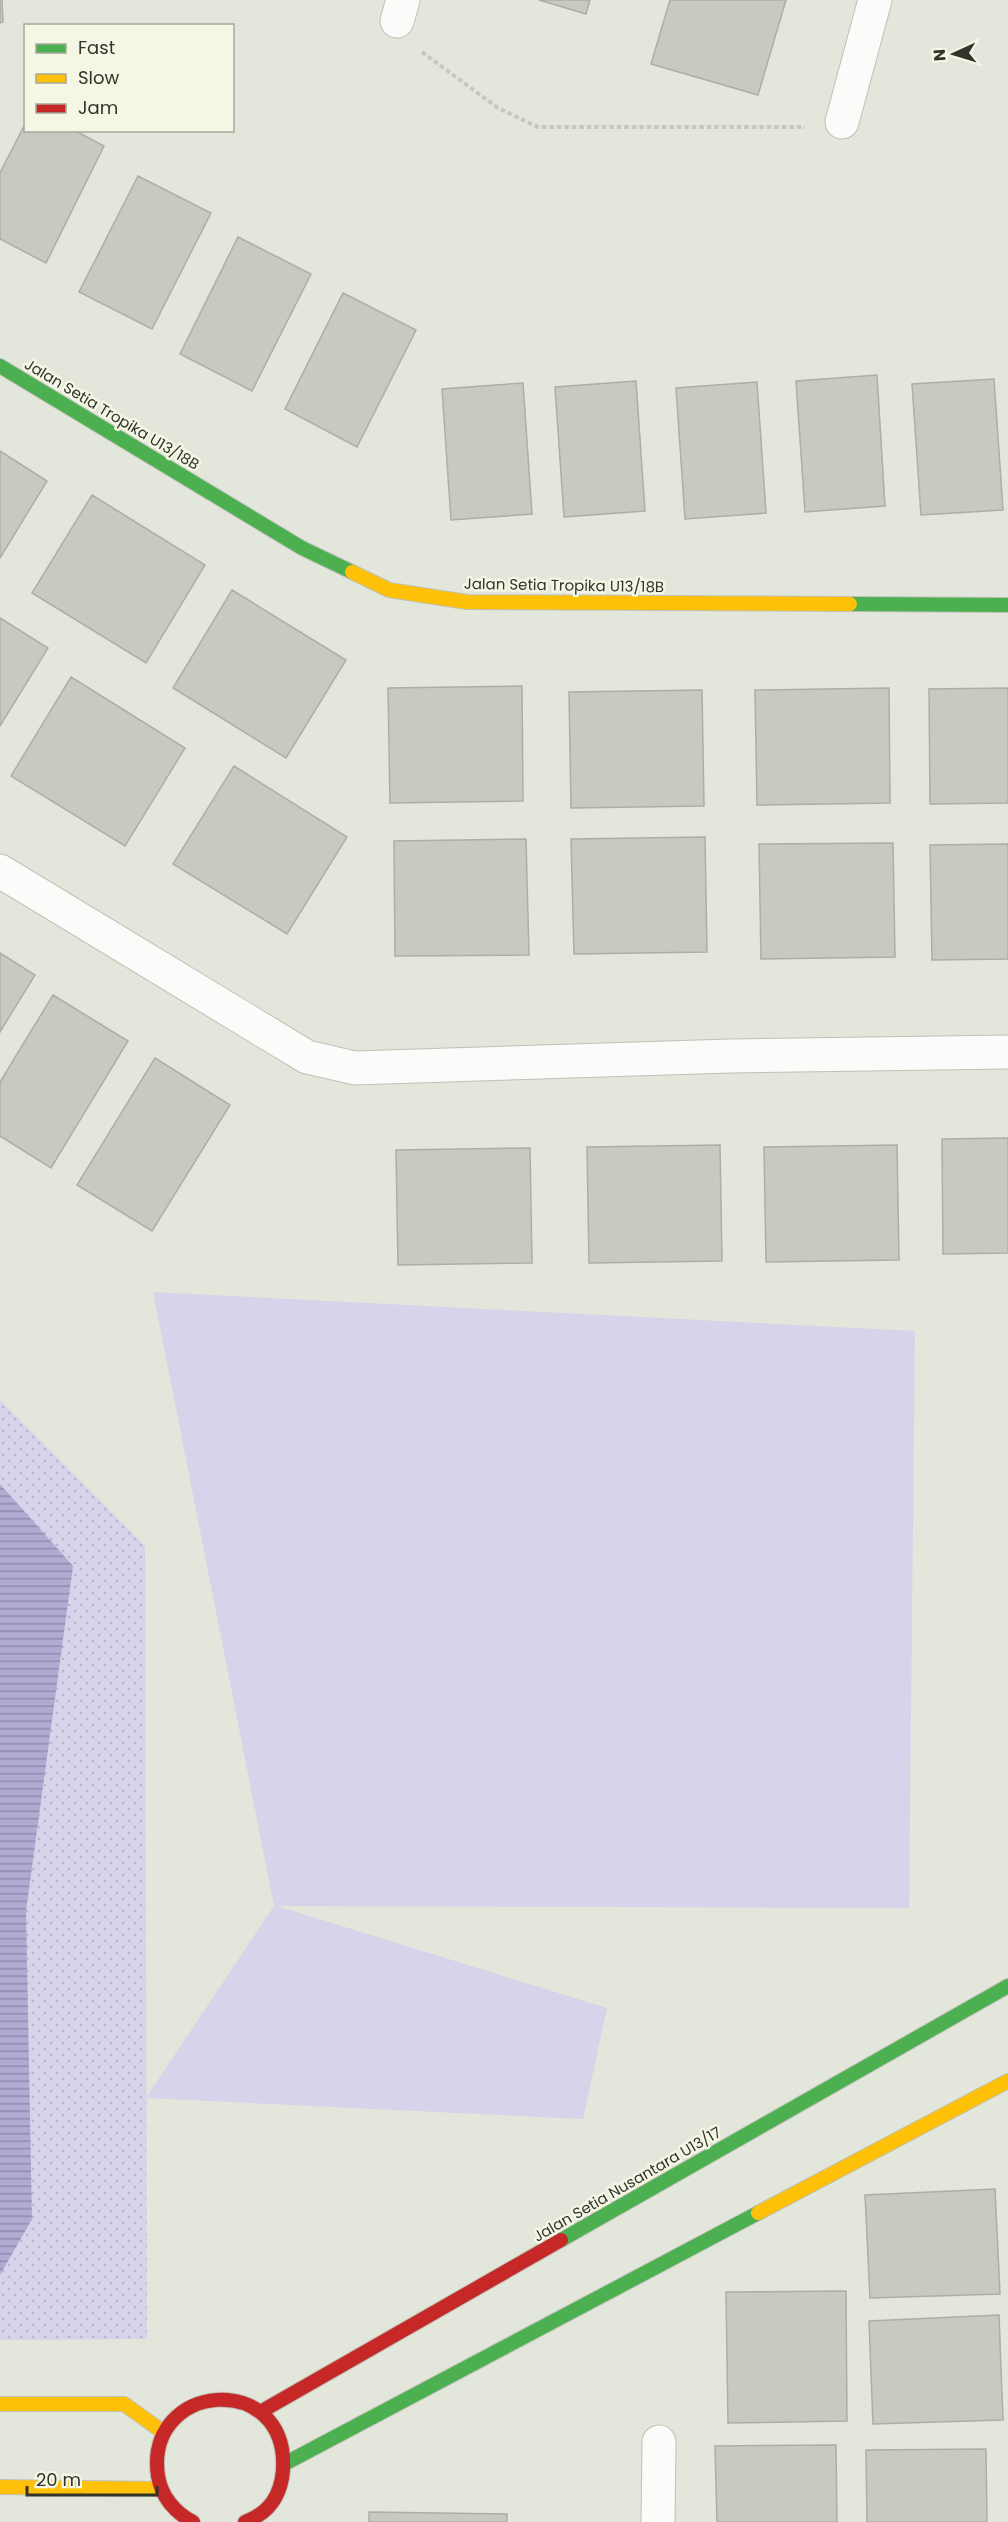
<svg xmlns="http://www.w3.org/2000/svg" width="1008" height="2522" font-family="Poppins,sans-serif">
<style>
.grass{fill:#d6d3ea}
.park{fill:url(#park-dots)}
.water{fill:url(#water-rules)}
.building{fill:#c8cac1;stroke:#adaea6;stroke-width:1.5}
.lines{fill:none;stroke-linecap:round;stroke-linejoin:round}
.street-casing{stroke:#bec1b7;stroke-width:35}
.fast-casing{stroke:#bec1b7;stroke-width:16}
.slow-casing{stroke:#bec1b7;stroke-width:16}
.jam-casing{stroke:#bec1b7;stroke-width:16}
.path{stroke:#c6c7c3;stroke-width:4;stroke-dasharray:4.5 3;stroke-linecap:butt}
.street{stroke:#fbfbf9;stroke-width:33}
.fast{stroke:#4caf50;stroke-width:14}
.slow{stroke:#ffc107;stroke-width:14}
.jam{stroke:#c62828;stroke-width:14}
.labels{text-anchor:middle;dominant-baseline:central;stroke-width:5;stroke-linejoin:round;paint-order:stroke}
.street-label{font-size:15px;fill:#32342c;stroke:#f3f7e3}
</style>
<defs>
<pattern id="park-dots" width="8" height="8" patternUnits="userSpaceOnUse" patternTransform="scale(1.5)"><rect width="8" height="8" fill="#d6d3ea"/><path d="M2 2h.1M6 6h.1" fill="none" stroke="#b8b6c9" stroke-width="1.8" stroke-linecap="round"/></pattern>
<pattern id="water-rules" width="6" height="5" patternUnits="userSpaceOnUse" patternTransform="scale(1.5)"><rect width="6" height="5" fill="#b1aad3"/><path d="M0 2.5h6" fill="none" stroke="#918bab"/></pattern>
</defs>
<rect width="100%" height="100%" fill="#e3e6da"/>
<!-- grass -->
<path class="grass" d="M153,1292L915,1331L909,1908L277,1906L607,2008L583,2119L146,2098L274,1906Z"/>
<!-- park -->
<path class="park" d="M0,1400L145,1546L147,2339L0,2340Z"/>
<!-- water -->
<path class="water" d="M0,1484L73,1566L26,1911L32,2219L0,2275Z"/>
<!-- building -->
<path class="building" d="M0,0H2L3,22L0,23Z
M539,0H590L586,14Z
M670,0H786L758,95L651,64Z
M26,122V130H74L104,146L46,263L0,239V173Z
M138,176L211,213L152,329L79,292Z
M238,237L311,274L252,391L180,354Z
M343,293L416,330L357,447L285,409Z
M877,375L885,506L805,512L796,381Z
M994,379L1003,510L921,515L912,384Z
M636,381L645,511L564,517L555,387Z
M757,382L766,513L685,519L676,388Z
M523,383L532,514L451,520L442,389Z
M0,451L47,481L0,558Z
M92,495L205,565L146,663L32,593Z
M232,590L346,660L286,758L173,688Z
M0,618L48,648L0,726Z
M71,677L185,748L125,846L11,776Z
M522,686L523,801L390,803L388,688Z
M889,688L890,803L757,805L755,690Z
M1008,688V803L930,804L929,689Z
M702,690L704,806L571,808L569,692Z
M234,766L347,837L287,934L173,864Z
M705,837L707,952L574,954L571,839Z
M526,839L529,955L395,956L394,841Z
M893,843L895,957L761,959L759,844Z
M1008,844V959L932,960L930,845Z
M0,953L35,975L0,1032Z
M53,995L128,1041L51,1168L0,1136V1082Z
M155,1058L230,1105L152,1231L77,1185Z
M1008,1138V1253L943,1254L942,1139Z
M720,1145L722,1261L589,1263L587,1147Z
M897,1145L899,1260L766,1262L764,1147Z
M530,1148L532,1263L398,1265L396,1150Z
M995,2189L1000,2294L870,2298L865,2195Z
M846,2291L847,2421L728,2423L726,2292Z
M999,2315L1003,2420L873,2424L869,2321Z
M836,2445L837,2522H717L715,2446Z
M986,2449L987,2522H867L866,2450Z
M369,2512L507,2514V2522H369Z"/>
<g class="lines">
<!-- street casing -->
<g class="street-casing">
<path id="street" d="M397,21L403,0
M842,122L875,0
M0,871L307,1057L355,1068L730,1056L1008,1052
M658,2522L659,2442"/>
</g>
<!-- fast casing -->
<g class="fast-casing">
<path id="fast" d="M0,366L302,548L352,572
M850,604L1008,605
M561,2240L1008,1986
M286,2463L758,2213"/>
</g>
<!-- slow casing -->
<g class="slow-casing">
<path id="slow" d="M352,572L389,590L467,602L850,604
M758,2213L1008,2081
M0,2404H124L163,2432
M0,2487L161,2489"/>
</g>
<!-- jam casing -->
<g class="jam-casing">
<path id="jam" d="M262,2411L561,2240
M193,2522C175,2513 161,2496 158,2476C144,2381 289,2370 283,2470C281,2496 269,2513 245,2522"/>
</g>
<!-- path -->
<path class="path" d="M422,52L498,108L538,127H805"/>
<!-- street -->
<use href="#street" class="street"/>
<!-- fast -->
<use href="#fast" class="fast"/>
<!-- slow -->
<use href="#slow" class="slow"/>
<!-- jam -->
<use href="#jam" class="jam"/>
</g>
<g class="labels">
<!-- street labels -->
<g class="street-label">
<text transform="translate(112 414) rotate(31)">Jalan Setia Tropika U13/18B</text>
<text transform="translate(564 585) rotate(1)">Jalan Setia Tropika U13/18B</text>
<text transform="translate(627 2184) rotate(-30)">Jalan Setia Nusantara U13/17</text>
</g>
</g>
<!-- legend -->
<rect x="24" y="24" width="210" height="108" fill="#f3f7e3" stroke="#a6a99a" stroke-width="1.5"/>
<rect x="36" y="44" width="30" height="9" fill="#4caf50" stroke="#a6a99a" stroke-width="1.5"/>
<text x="78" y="54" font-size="18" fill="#32342c">Fast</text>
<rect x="36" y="74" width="30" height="9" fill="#ffc107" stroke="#a6a99a" stroke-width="1.5"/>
<text x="78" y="84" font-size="18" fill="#32342c">Slow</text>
<rect x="36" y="104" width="30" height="9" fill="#c62828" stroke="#a6a99a" stroke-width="1.5"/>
<text x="78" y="114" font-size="18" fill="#32342c">Jam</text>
<!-- north arrow -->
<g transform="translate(954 54) rotate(266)" stroke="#f3f7e3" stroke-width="4.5" paint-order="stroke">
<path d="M0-4.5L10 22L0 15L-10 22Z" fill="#32342c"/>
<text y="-9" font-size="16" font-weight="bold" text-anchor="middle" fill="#32342c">N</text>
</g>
<!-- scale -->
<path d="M27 2486v9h130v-9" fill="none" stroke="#32342c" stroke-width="3"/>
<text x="36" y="2486" font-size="18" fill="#32342c" stroke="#f3f7e3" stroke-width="4.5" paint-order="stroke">20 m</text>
</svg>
